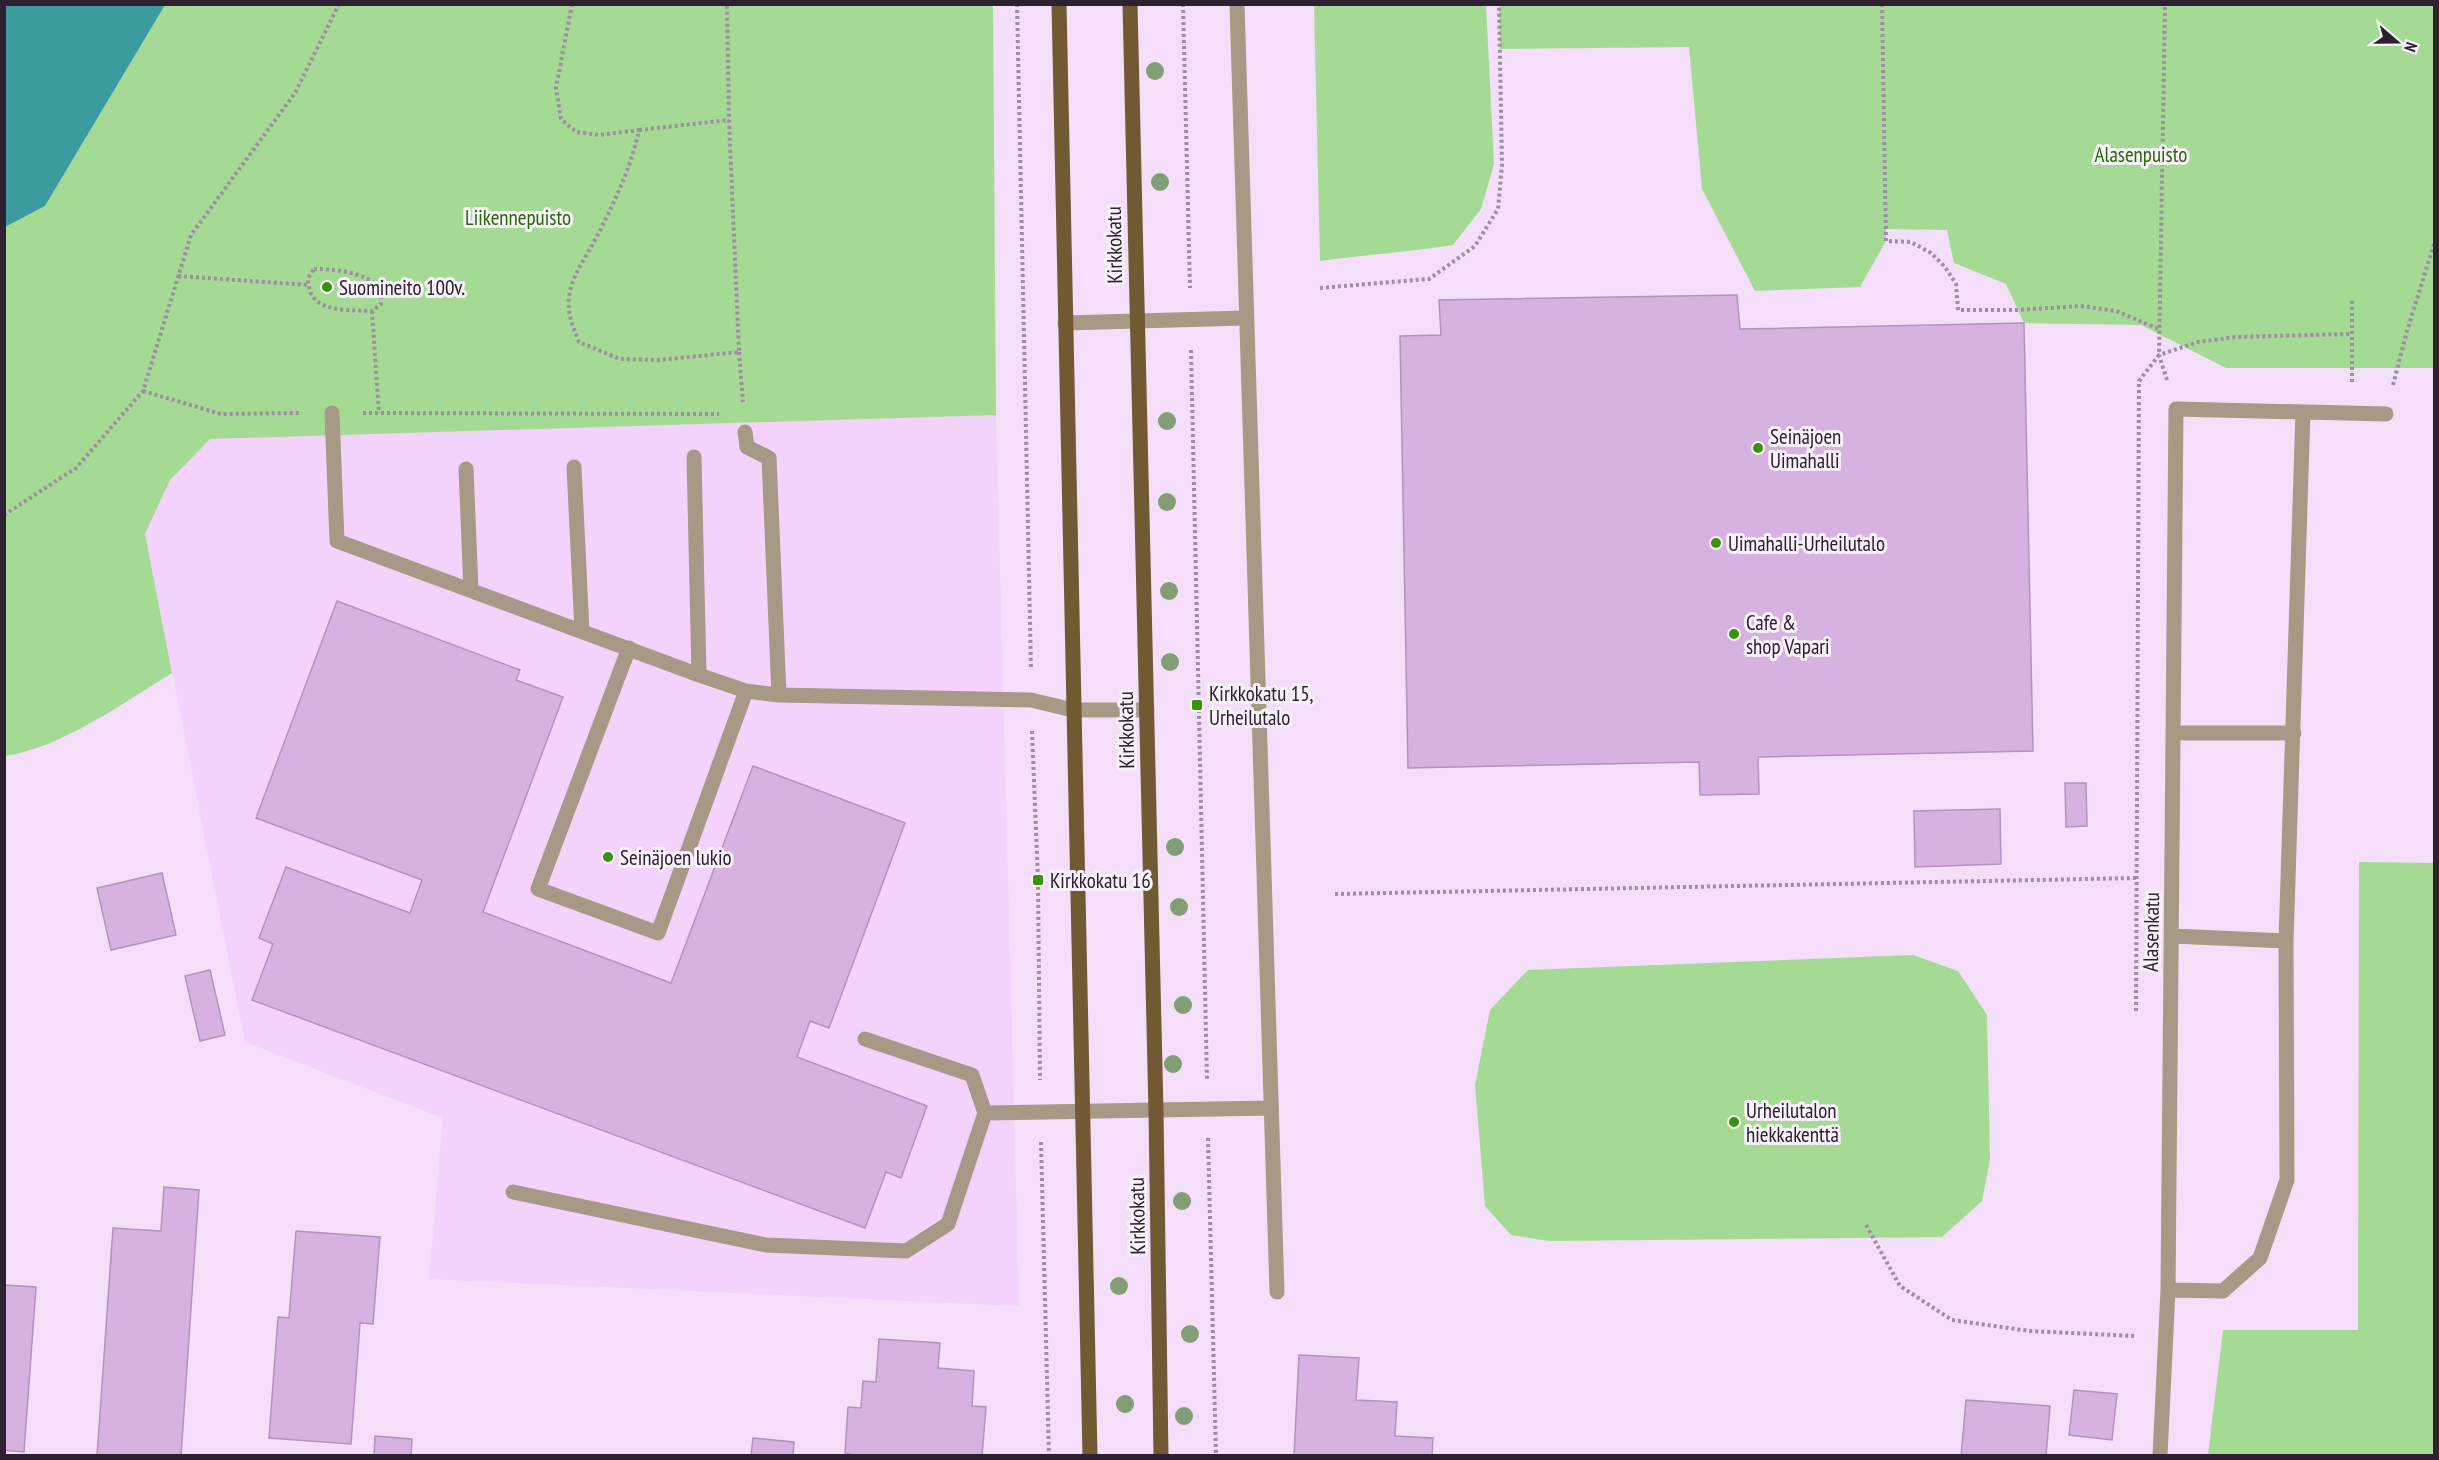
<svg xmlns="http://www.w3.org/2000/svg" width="2439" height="1460" font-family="'PT Sans Narrow',sans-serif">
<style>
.built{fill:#f3d2fc}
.green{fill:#a5da95}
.water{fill:#3c9b9e}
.building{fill:#d5b2df;stroke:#b492be;stroke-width:1.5}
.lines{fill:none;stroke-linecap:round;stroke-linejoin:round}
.path{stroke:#9f8da4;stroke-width:4;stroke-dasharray:3 3;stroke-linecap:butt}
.minor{stroke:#a69985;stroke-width:15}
.major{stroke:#705933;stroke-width:15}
.tree{fill:#829e74}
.poi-dot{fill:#37930b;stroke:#f8f1fa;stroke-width:2}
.labels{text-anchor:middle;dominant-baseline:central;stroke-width:6;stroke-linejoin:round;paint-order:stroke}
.park-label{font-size:21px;fill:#256906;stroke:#f8f1fa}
.street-label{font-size:21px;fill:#2d2031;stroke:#f8f1fa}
.poi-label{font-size:21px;fill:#2d2031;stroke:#f8f1fa;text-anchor:start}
</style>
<rect width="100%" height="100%" fill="#f4defa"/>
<!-- built -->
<path class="built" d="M996,415L1019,1306L429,1279L443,1118L245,1042L145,534L170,480L209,439Z"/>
<!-- green -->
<path class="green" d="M165,5H993L996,415L210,439L170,480L145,534L172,673C125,702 59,749 5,756L4,227L45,206Z
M1314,5H1486L1494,164L1481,209L1453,245C1409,252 1364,255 1320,261Z
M1499,5H2434V368H2226L2141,325L2024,323L2006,284L1954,263L1947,230L1886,229V241L1860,287L1755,291L1702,189L1689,47L1500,49Z
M2359,862L2434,863V1455H2208L2223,1330H2358Z
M1913,955L1958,971L1987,1015L1990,1159L1982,1201L1942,1237L1549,1241L1511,1235L1485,1206L1475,1085L1490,1010L1528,970Z"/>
<!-- water -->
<path class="water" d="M5,4L165,5L45,206L5,227Z"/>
<!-- building -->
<path class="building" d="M1737,295L1740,329L2024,323L2033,751L1758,757L1759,794L1700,795L1699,762L1408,768L1400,336L1441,335L1439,300Z
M337,601L520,670L516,680L563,697L483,912L671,983L753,766L905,823L829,1028L810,1021L797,1057L927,1106L901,1178L886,1172L865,1228L252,1000L273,944L259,938L286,867L410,913L422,880L256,818Z
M2065,783H2086L2087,826L2066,827Z
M2000,809L2001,864L1915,867L1914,811Z
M162,873L176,935L111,950L97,888Z
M210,970L225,1035L200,1041L185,976Z
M164,1187L199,1190L181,1456H97L113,1228L161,1231Z
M296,1231L380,1237L373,1324L360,1323L351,1444L269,1438L278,1317L289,1318Z
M4,1285L36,1287L24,1452L4,1450Z
M879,1339L940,1343L938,1368L974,1371L972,1406L986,1407L982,1456H857L845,1453L848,1407L861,1408L863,1381L876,1382Z
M1299,1355L1359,1358L1356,1400L1397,1402L1395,1436L1433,1438L1432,1456H1294Z
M2074,1390L2117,1394L2112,1440L2069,1435Z
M1966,1400L2050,1406L2046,1456H1961Z
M375,1436L412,1439L411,1456H374Z
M753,1438L794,1442L793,1456H751Z"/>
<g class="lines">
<!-- path -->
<path class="path" d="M572,4L556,88L561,119L576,132L599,135L639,130C631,168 614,203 596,238C586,258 572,274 569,297C567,313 573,327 579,342L620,359L659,360L739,352L729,120L727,4
M1017,4L1031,670
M1183,4L1190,288
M1882,4L1886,241L1911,242L1931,253L1945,267L1956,284L1958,310H2018L2081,306L2116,311L2159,329
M639,130L729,120
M314,269C333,269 364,272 377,286C382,291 381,297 381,304L372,311C352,310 313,313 309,287C307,279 309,276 314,269Z
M178,276L309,285
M1320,288L1429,279L1475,246L1498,209L1502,165L1499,4
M372,311L379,413
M1191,350L1207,1080
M739,352L743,402
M2167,380L2159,355L2198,342L2236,337L2352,334
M2352,382V301
M2393,385L2407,331L2434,244
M143,391L221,414L302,413
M363,413L719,414
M4,515L76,468L143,391L191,235L295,93L339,4
M1032,731L1038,880L1040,1080
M1335,894L2137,878
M2136,1011L2139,381L2159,355L2165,4
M1208,1138L1216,1456
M1041,1142L1049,1456
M1866,1225L1900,1286L1952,1320L2030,1331L2134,1336"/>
<!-- minor -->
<path class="minor" d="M1237,4L1277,1292
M1065,323L1245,318
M332,413L337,541L699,675L746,691L779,695L1031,700L1073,710H1147
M745,432L747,447L769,458L779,695
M694,457L699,675
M574,467L582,631
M466,469L471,590
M629,648L538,889L658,933L746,691
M2174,733H2294
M2286,941L2303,412
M865,1039L972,1075L985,1113L1271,1108
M513,1192L766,1245L906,1251L948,1224L985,1113
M2168,1290L2223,1291L2260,1258L2287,1180L2286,941L2172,936
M2160,1456L2168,1290L2176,409L2386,414"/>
<!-- major -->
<path class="major" d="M1059,4L1090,1456
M1130,4L1156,1111L1161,1456"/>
</g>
<!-- trees -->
<g class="tree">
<circle cx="1155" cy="71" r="9"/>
<circle cx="1160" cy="182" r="9"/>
<circle cx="1167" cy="421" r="9"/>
<circle cx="1167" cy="502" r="9"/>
<circle cx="1169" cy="591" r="9"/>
<circle cx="1170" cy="662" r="9"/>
<circle cx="1175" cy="847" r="9"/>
<circle cx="1179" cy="907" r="9"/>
<circle cx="1183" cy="1005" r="9"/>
<circle cx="1173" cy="1064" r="9"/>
<circle cx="1182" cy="1201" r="9"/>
<circle cx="1119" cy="1286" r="9"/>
<circle cx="1190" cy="1334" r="9"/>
<circle cx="1125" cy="1404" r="9"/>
<circle cx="1184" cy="1416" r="9"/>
</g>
<!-- markers -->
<g class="poi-dot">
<circle cx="327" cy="287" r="6"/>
<circle cx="1758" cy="448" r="6"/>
<circle cx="1716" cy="543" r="6"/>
<circle cx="1734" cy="634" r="6"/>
<rect x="1191" y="699" width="12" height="12" rx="3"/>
<circle cx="608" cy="857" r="6"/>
<rect x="1032" y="874" width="12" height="12" rx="3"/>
<circle cx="1734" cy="1122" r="6"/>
</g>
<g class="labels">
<!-- park labels -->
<g class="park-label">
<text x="2141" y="154">Alasenpuisto</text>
<text x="518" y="217">Liikennepuisto</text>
</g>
<!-- street labels -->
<g class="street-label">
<text transform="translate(1114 245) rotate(-91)">Kirkkokatu</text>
<text transform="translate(1126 730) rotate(-91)">Kirkkokatu</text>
<text transform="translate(2151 932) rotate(-89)">Alasenkatu</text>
<text transform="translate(1137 1216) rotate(-91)">Kirkkokatu</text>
</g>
<!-- poi labels -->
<g class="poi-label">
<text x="339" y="287">Suomineito 100v.</text>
<text x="1770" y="436">Seinäjoen<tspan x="1770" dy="24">Uimahalli</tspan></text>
<text x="1728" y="543">Uimahalli-Urheilutalo</text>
<text x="1746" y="622">Cafe &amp;<tspan x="1746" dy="24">shop Vapari</tspan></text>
<text x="1209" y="693">Kirkkokatu 15,<tspan x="1209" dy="24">Urheilutalo</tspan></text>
<text x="620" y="857">Seinäjoen lukio</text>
<text x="1050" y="880">Kirkkokatu 16</text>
<text x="1746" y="1110">Urheilutalon<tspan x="1746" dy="24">hiekkakenttä</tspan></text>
</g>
</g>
<!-- border -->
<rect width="2439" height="1460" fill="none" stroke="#2d2031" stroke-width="12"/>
<!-- north arrow -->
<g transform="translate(2397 42) rotate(110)" stroke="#f8f1fa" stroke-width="4.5" paint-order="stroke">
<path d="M0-4.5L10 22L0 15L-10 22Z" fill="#2d2031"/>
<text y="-9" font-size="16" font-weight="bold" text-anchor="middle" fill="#2d2031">N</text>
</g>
</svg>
